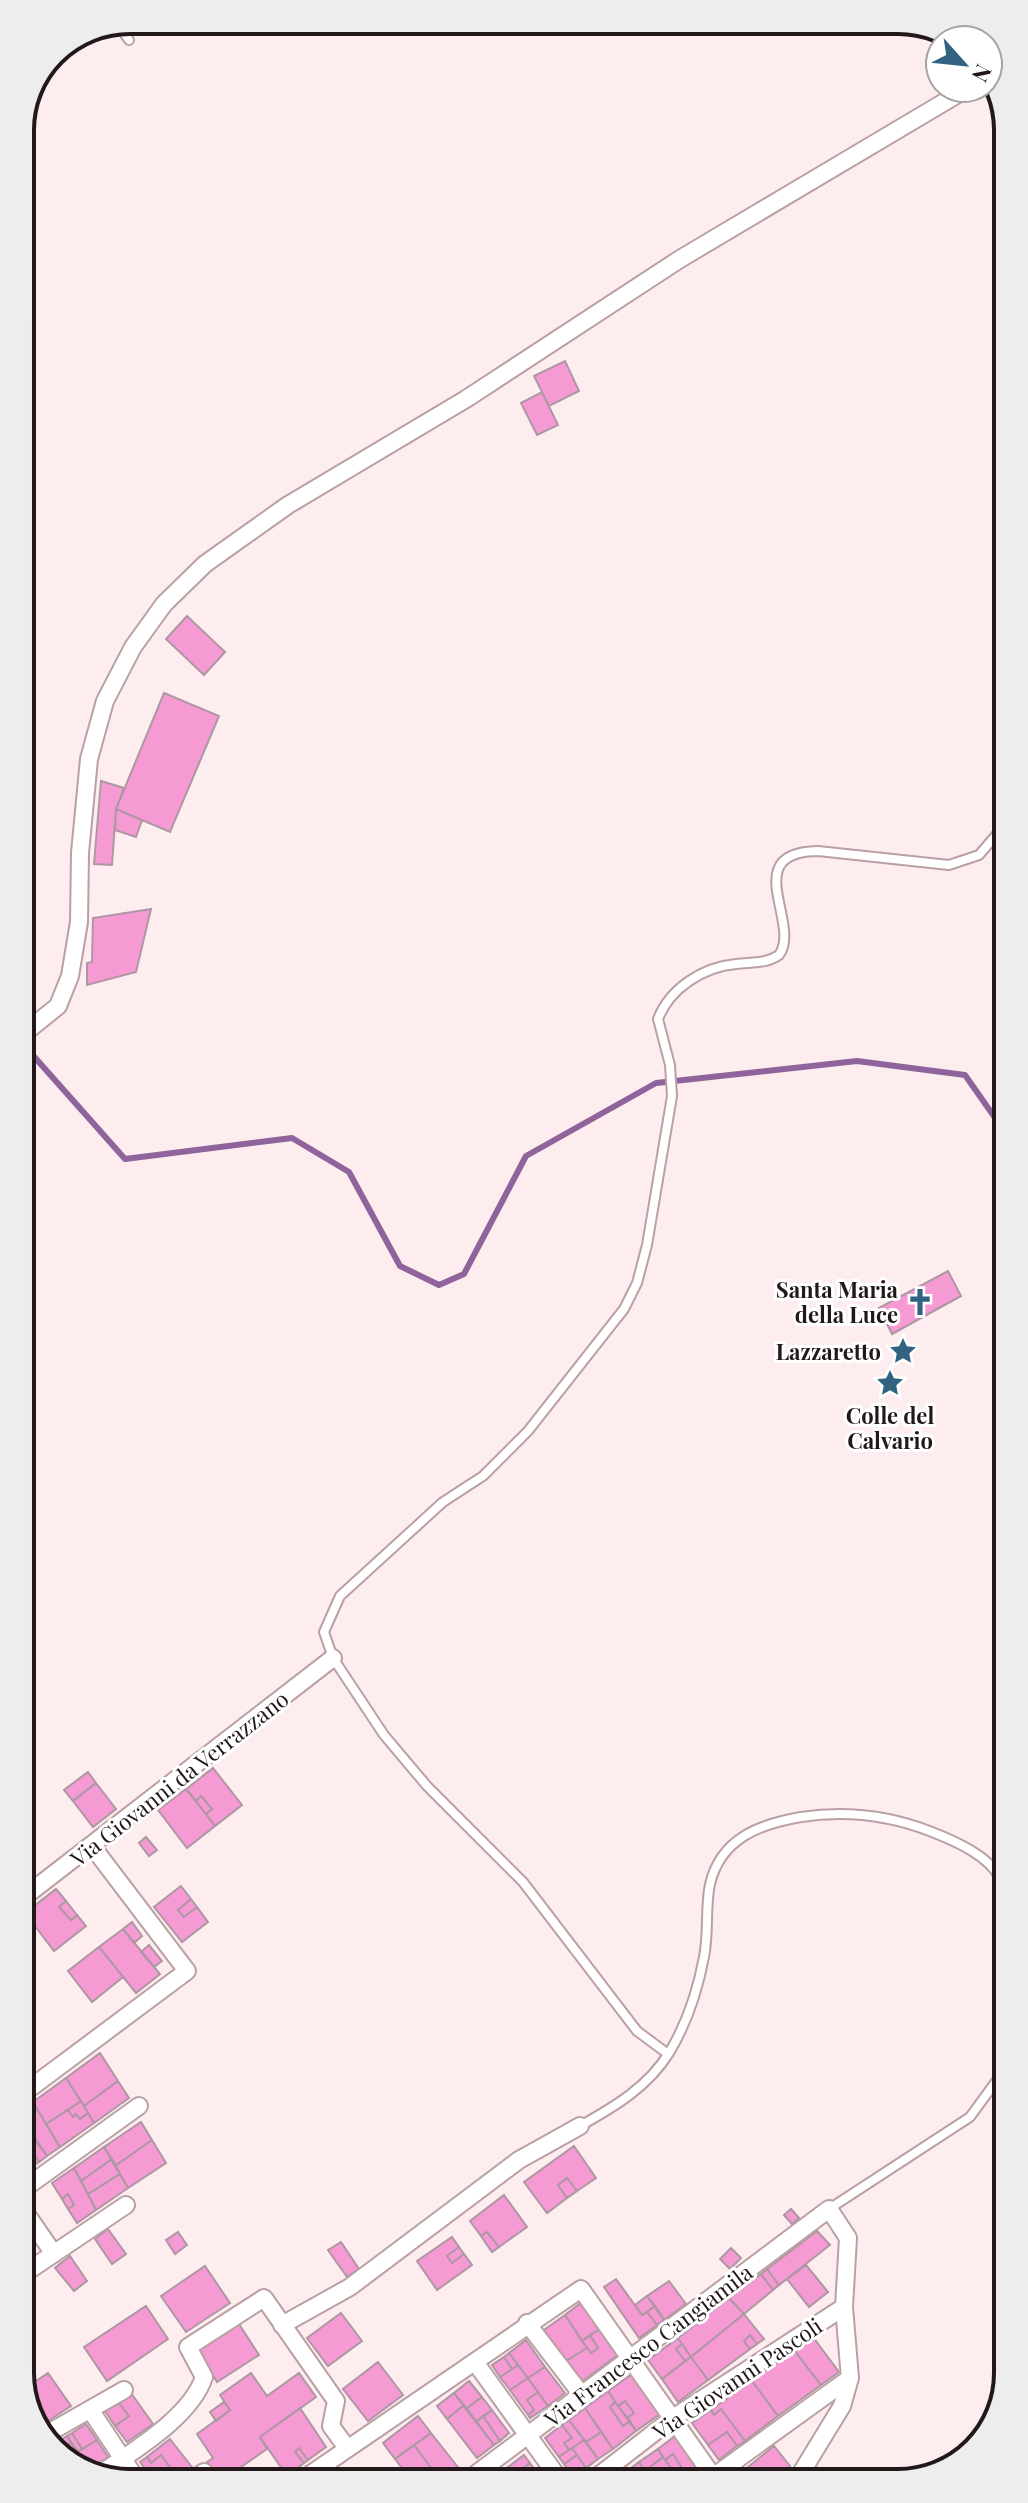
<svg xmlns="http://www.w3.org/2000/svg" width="1028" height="2503" font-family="'Playfair Display',serif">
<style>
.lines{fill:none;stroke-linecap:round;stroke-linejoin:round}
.stream{stroke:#8f649c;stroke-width:6}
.building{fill:#f69ad3;stroke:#ad97a4;stroke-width:2}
.lane-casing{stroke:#baa0a3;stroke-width:12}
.street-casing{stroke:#baa0a3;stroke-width:20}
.lane{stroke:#fff;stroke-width:8}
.street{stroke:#fff;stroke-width:16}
.labels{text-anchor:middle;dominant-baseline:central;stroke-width:6;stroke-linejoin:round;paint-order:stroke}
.poi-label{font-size:22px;font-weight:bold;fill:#22181a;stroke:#fff;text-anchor:end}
.street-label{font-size:22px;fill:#22181a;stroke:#fff}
.rim{fill:none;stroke:#22181a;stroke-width:4}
</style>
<rect width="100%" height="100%" fill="#feedef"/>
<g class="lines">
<!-- stream -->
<path class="stream" d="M22,1043L125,1159L292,1138L349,1172L400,1266L439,1285L464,1274L526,1156L656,1083L857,1061L965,1075L1005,1132"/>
</g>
<!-- building -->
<path class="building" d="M565,361L579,391L549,406L534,376Z
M542,392L558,425L537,435L521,403Z
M187,616L225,652L204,675L166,639Z
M164,693L219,716L170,832L116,809Z
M101,781L124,788L116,809L112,865L94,864Z
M116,809L142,820L136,837L115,830Z
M151,909L136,972L87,985V963L92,962L93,918Z
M948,1271L961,1296L892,1334L879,1308Z
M213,1768L242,1805L215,1826L206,1814L212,1809L201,1796L196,1801L186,1789Z
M88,1772L96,1783L73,1801L64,1790Z
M96,1783L116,1809L93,1827L73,1801Z
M186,1789L215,1826L187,1848L158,1810Z
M201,1796L212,1809L206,1814L196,1801Z
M146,1837L157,1850L149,1856L139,1843Z
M181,1886L191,1899L178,1910L184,1917L197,1907L208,1922L182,1942L154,1907Z
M56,1889L66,1901L59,1907L71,1920L77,1915L86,1926L54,1951L25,1913Z
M191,1899L197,1907L184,1917L178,1910Z
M66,1901L77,1915L71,1920L59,1907Z
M132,1922L142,1936L134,1943L123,1929Z
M123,1929L160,1974L136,1993L99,1947Z
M149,1945L162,1961L154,1967L141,1952Z
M99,1947L123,1977L92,2002L68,1971Z
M25,1955L34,1967L25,1974Z
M100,2053L118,2081L84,2106L66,2078Z
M66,2078L81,2101L46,2124L33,2102Z
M118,2081L129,2098L94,2123L84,2106Z
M81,2101L88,2113L80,2119L76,2114L73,2117L68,2110Z
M33,2102L60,2147L47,2156L25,2127V2108Z
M68,2110L73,2117L76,2114L80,2119L88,2113L94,2123L60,2147L46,2124Z
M141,2122L152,2140L115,2166L104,2147Z
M27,2126L47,2156L39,2162L25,2139Z
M25,2139L39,2162L25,2172Z
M152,2140L166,2163L128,2188L115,2166Z
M574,2146L596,2178L577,2191L567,2178L558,2185L567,2198L547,2213L524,2182Z
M104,2147L112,2159L81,2181L74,2168Z
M112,2159L120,2174L88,2194L81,2181Z
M74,2168L96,2210L77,2223L68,2209L74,2205L68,2194L62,2199L52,2183Z
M120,2174L128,2188L96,2210L88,2194Z
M567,2178L577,2191L567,2198L558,2185Z
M68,2194L74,2205L68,2209L62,2199Z
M504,2195L527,2227L499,2247L487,2232L481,2236L470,2221Z
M791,2209L799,2218L792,2224L784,2215Z
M108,2229L126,2254L112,2264L95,2239Z
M817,2231L830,2245L779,2285L767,2269Z
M178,2232L187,2245L175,2254L166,2240Z
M487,2232L499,2247L492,2252L481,2236Z
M452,2237L459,2247L447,2256L452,2263L464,2254L472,2265L437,2290L417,2261Z
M341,2242L359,2269L347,2277L328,2250Z
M459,2247L464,2254L452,2263L447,2256Z
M731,2248L741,2258L730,2269L720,2259Z
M70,2256L87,2281L74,2291L55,2268Z
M806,2265L828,2292L809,2307L787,2279Z
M205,2266L230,2303L186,2332L161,2296Z
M767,2269L779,2285L773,2290L761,2274Z
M761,2274L773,2290L744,2314L729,2298Z
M616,2279L642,2315L647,2312L657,2325L639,2338L604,2287Z
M669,2281L686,2304L664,2320L647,2296Z
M647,2296L655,2306L642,2315L635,2305Z
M729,2298L744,2314L691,2357L678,2338Z
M582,2302L601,2328L582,2341L565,2315Z
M146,2306L168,2339L107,2381L84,2347Z
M655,2306L664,2320L657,2325L647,2312Z
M341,2313L362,2341L328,2366L307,2338Z
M744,2314L764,2339L757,2344L750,2335L744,2341L750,2349L708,2380L691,2357Z
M565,2315L587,2348L566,2361L544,2330Z
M239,2324L259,2355L217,2382L198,2351Z
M601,2328L619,2354L581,2382L566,2361L587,2348L591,2353L598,2348L590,2335Z
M590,2335L598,2348L591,2353L582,2341Z
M750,2335L757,2344L750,2349L744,2341Z
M813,2337L839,2372L821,2385L794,2350Z
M678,2338L682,2344L676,2349L685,2361L662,2379L648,2360Z
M526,2340L545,2367L528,2378L509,2353Z
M682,2344L691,2357L685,2361L676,2349Z
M794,2350L821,2385L778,2416L752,2381Z
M509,2353L518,2365L512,2369L504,2357Z
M504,2357L512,2369L500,2377L492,2365Z
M691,2357L708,2380L678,2402L662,2379Z
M378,2362L403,2395L368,2421L343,2389Z
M518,2365L528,2378L510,2390L500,2377Z
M545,2367L565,2393L548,2406L528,2378Z
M48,2373L71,2406L39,2427L26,2408V2388Z
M251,2373L267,2396L299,2373L316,2397L260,2437L267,2449L221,2481L207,2462L213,2458L197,2434L230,2410L220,2395Z
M632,2374L660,2414L636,2431L627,2418L634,2413L625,2401L618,2406L608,2391Z
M528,2378L538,2392L527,2400L534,2410L528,2415L510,2390Z
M469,2381L482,2397L466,2409L454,2393Z
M752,2381L778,2416L745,2441L721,2409L714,2415L711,2410Z
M608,2391L615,2402L610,2407L623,2426L630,2421L636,2431L613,2449L585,2408Z
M538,2392L548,2406L530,2418L528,2415L534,2410L527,2400Z
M131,2393L153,2424L127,2442L115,2426L129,2416L118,2402Z
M454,2393L464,2405L447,2419L437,2406Z
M482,2397L492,2410L476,2422L466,2409Z
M625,2401L634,2413L627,2418L618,2406Z
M118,2402L129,2416L115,2426L105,2411Z
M224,2402L230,2410L216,2421L210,2412Z
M615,2402L630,2421L623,2426L610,2407Z
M464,2405L494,2445L477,2458L447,2419Z
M300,2408L326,2447L308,2460L299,2448L295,2452L304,2463L287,2476L260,2437Z
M585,2408L601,2432L586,2442L569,2420Z
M721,2409L745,2441L737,2446L727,2432L708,2445L692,2423L711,2410L714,2415Z
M492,2410L509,2433L500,2441L483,2416Z
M418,2416L431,2433L395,2459L383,2443Z
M483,2416L500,2441L494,2445L476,2422Z
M569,2420L584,2440L569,2450L564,2443L572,2438L562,2425Z
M86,2424L97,2440L82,2449L72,2433Z
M562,2425L572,2438L564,2443L569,2450L559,2457L545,2438Z
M601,2432L613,2449L598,2459L586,2442Z
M727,2432L737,2446L719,2460L708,2445Z
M72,2433L82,2449L78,2452L67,2436Z
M431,2433L461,2471L449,2481H441L414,2445Z
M67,2436L71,2443L58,2451L54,2445Z
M675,2436L702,2472L693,2479H679L675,2473L682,2468L673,2454L665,2460L658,2449Z
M170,2439L192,2467L178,2478L161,2455L151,2463L147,2457Z
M97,2440L108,2457L89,2470L78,2452Z
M584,2440L598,2459L586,2468L572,2448Z
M71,2443L78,2452L63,2460L53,2446L58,2451Z
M414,2445L441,2481H412L395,2459Z
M774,2446L790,2466L774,2478H758L748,2467Z
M299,2448L308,2460L304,2463L295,2452Z
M572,2448L577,2455L564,2464L559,2457Z
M658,2449L663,2457L645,2471L639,2462Z
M78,2452L89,2470L69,2462Z
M673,2454L682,2468L675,2473L665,2460Z
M161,2455L178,2478L172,2482L156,2483L140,2462L147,2457L151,2463Z
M524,2455L530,2463L510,2478L504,2470Z
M577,2455L586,2468L573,2477L564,2464Z
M663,2457L675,2473L679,2479H651L645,2471Z
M639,2462L651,2479H627L623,2474Z
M530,2463L542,2480H512L510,2478Z
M748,2467L758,2478L733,2479Z
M504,2470L512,2480H489Z
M336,2471L343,2481H322Z"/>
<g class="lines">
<!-- lane casing -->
<g class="lane-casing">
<path id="lane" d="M118,25L129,40
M668,2054L637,2031L523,1882L427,1786L384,1735L333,1658L324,1632L340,1596L443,1502L483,1476L528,1431L624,1309L637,1283L647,1245L672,1096L670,1065L658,1019C670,988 703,967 736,964C752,962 766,964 779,955C802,924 738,852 818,851L949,865L979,855L1004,826
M580,2126C614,2107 648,2087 669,2053C686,2025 698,1989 704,1957C709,1933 705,1907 710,1884C721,1838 760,1824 801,1817C847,1810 889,1815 932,1832C955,1841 990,1856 1001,1880C1005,1888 1005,1901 1007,1910
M829,2209L970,2117L1000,2076L1007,2058"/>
</g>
<!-- street casing -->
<g class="street-casing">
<path id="street" d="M988,77L989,76
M22,1035L58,1006L70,976L79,922L80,853L89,759L105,701L133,647L164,604L205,564L288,505L466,399L680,259L968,88
M24,1897L333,1658
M25,2092L187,1971L92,1846
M25,2188L139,2106
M25,2212L54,2254
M25,2273L126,2205
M527,2323L582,2395
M282,2325L350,2287L519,2160L580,2126
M475,2362L560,2480
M91,2411L139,2483
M45,2435L124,2390
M100,2474C133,2451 191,2417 204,2377L188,2347L264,2298L336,2401L331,2426L347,2448
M710,2479L850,2378
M468,2480L829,2209L848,2238L844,2307L850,2378L842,2406L798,2478
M593,2480L673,2418L844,2307
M190,2482L204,2472
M299,2482L581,2289L715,2479"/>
</g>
<!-- lane -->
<use href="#lane" class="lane"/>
<!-- street -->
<use href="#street" class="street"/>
</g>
<!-- icons -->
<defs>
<g id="church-bare" transform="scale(2.16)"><path d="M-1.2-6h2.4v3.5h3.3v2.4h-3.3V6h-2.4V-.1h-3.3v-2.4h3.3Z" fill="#326482" stroke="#fff" stroke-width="2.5" paint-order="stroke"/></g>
<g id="sight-bare" transform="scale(2.16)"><path d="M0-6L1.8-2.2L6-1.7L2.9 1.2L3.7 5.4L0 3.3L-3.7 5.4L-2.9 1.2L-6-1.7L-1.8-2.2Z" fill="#326482" stroke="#fff" stroke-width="2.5" paint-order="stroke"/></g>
</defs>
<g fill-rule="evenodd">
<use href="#church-bare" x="920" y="1302"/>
<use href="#sight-bare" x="903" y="1351"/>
<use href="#sight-bare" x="890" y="1383"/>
</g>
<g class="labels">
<!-- poi labels -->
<g class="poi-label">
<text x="898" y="1289">Santa Maria<tspan x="898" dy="25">della Luce</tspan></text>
<text x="881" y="1351">Lazzaretto</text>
<text x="890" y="1415" text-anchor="middle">Colle del<tspan x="890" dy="25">Calvario</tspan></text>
</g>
<!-- street labels -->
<g class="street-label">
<text transform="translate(179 1778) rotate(-38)">Via Giovanni da Verrazzano</text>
<text transform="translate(648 2345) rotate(-37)">Via Francesco Cangiamila</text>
<text transform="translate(737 2378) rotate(-34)">Via Giovanni Pascoli</text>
</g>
</g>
<!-- crop -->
<path d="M0 0H1028V2503H0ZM130 34H898A96 96 0 0 1 994 130V2373A96 96 0 0 1 898 2469H130A96 96 0 0 1 34 2373V130A96 96 0 0 1 130 34Z" fill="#ededed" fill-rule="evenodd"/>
<path class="rim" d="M130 34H898A96 96 0 0 1 994 130V2373A96 96 0 0 1 898 2469H130A96 96 0 0 1 34 2373V130A96 96 0 0 1 130 34Z"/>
<!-- north arrow -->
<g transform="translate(964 64) rotate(117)"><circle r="38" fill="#ffffff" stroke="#a7a3a3" stroke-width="2"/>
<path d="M0-6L14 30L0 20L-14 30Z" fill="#326482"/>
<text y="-12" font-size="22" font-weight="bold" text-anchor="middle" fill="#22181a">N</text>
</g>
</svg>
